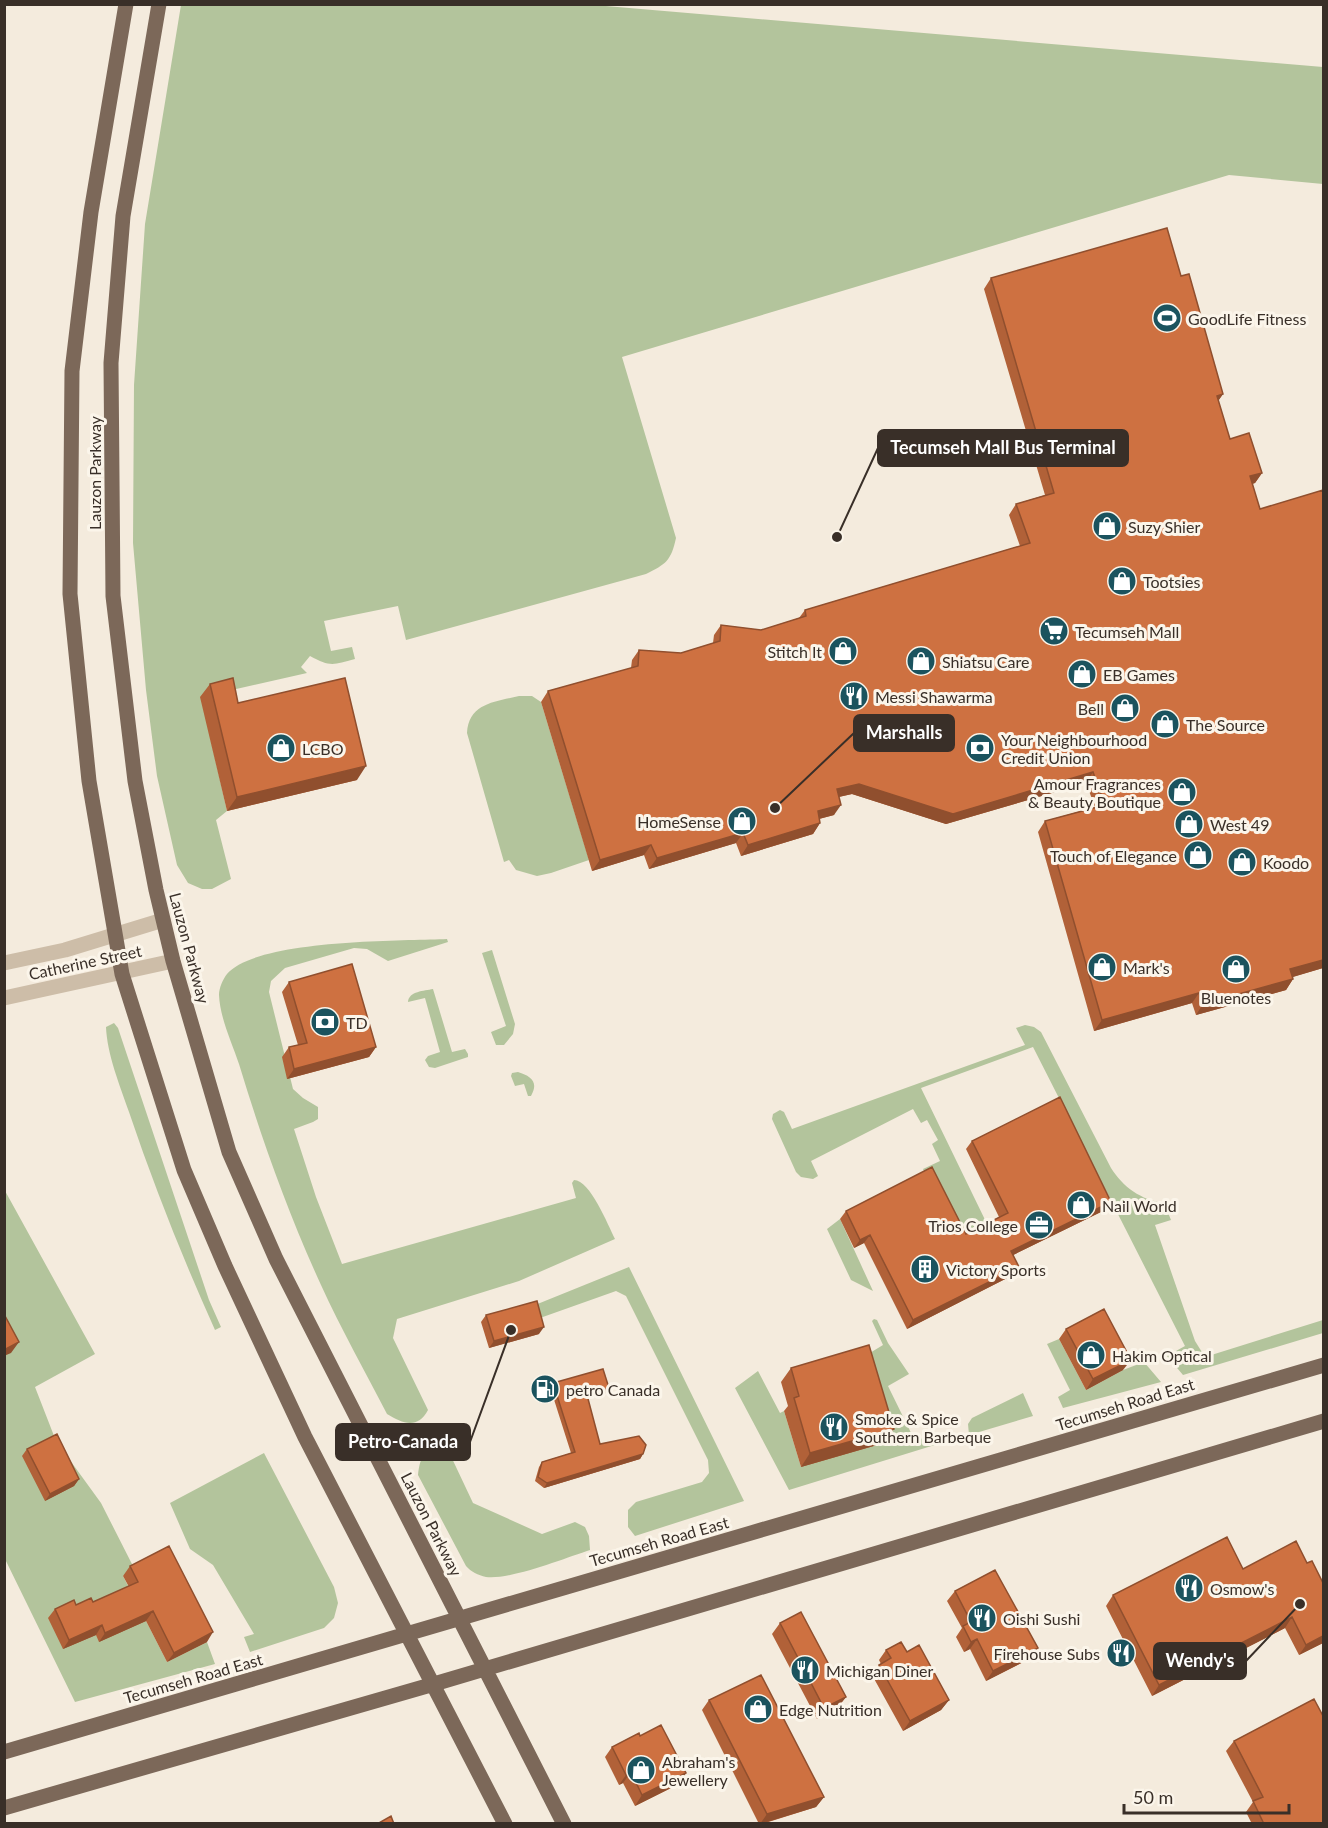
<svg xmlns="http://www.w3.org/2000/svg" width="1328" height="1828" font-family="Lato,sans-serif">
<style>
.green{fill:#b3c49c}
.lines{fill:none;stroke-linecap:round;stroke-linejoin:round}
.minor{stroke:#cdbda8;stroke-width:15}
.major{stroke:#7c6859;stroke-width:15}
.wall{fill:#b16138}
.shaded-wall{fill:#904f2e}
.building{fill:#ce7141;stroke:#904f2e;stroke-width:1.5}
.labels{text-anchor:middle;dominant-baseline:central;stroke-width:6;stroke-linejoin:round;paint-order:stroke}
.poi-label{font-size:16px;fill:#392f28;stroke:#fbf5ea;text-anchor:start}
.street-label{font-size:16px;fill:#392f28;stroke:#fbf5ea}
.leader{fill:none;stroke:#392f28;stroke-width:2}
.callout-dot{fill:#392f28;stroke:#fbf5ea;stroke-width:2}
.callout{fill:#392f28;stroke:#392f28;stroke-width:2}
.callout-label{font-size:18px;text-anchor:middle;font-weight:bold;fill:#fff}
</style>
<rect width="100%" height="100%" fill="#f4ebdd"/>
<!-- green -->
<path class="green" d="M181,5H594L1323,67V184L1229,175L622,357L676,538C671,561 666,564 646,574L406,640L398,606L324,621L331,651L352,647L355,659C333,665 330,667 310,656L301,667L307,673L201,697L227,811L216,820L231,879L212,889H202L188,883L177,865L157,776L146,690L133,543L134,385L145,224Z
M519,696H532L541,702L589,860L551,873L537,876L516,870L509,860L504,862L467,733C469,703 495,702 519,696Z
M447,939L448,942L388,961L367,949L354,948L285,968L271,981L269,992L293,1089L303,1098L318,1107V1119L313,1122L294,1129L316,1197L342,1264L576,1198L572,1183L574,1180C590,1180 608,1225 615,1239L519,1281L397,1319L393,1338L428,1410C418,1429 403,1424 387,1414C365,1371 341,1329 321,1285C288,1213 262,1140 239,1064C232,1043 220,1018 219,995C219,988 223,979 227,974C257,939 401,941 447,939Z
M492,950L515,1024L513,1034L504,1045H496L491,1032L506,1026L482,953Z
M433,989L452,1052L465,1049L468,1054V1057L435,1068L429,1067L425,1060L428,1056L440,1052L425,998L408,1002C409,991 424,991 433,989Z
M114,1023L118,1028L209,1300L221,1327L215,1330C183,1259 154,1186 129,1112C120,1086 107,1054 106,1027Z
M1025,1025L1034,1027L1041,1032L1111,1168C1123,1187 1141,1200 1164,1203L1171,1220L1155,1225L1195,1341L1205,1357L1323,1320V1333L1183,1375L1167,1356L1185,1346L1033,1047L921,1088L989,1228L960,1242L923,1169L940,1161L932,1144L938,1140L927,1120L921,1123L913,1109L811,1161L818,1176L813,1179L801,1177L796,1172L772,1119L773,1114L780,1110L784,1112L792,1129L1025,1045L1016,1028Z
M518,1072C531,1076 539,1082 531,1096H528L524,1084L515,1086L511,1076L512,1073Z
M4,1189L95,1354L35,1387L56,1441L101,1503L135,1570L123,1576L167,1662L207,1642L215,1664L75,1702L5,1559Z
M840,1219L873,1291L851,1280L827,1229Z
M629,1267L744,1501L635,1536L628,1527V1510L636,1502L702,1482L709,1473L708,1460L626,1296L616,1291L540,1318L535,1305Z
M874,1319L877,1320L888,1343L909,1374L888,1386L915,1441L934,1434L938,1444L789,1490L735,1388L758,1371L780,1413L784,1411L801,1467L860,1359L883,1345L872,1321Z
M1059,1339L1086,1390L1123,1370L1144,1362L1161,1382L1063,1408L1058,1397L1070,1390L1047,1344Z
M1023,1393L1033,1416L969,1435L968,1424L972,1418Z
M435,1449L448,1450L473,1503L542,1534L575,1522L585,1527L589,1536L590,1550C565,1558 511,1580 486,1577C478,1575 471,1572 466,1566L418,1475C420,1460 421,1455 435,1449Z
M264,1453L334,1587L338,1603L334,1618L324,1628L250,1652L244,1637L254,1634L213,1565L190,1549L170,1503Z"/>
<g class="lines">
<!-- minor -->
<path class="minor" d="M4,963L65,950L163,920
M4,998L173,961"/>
<!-- major -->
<path class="major" d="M126,4L91,212L72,371L70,594L89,781L122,974L184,1170L225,1266L305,1437L505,1824
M159,4L123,216L111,363L113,596L135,781L156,890L173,961L229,1152L276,1259L564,1824
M4,1752L1324,1365
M4,1808L434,1684L1324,1421"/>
</g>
<!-- wall -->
<path class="wall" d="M1181,276L1223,394L1218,401L1230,439L1262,473L1255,483L1252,484L1323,968L1292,977L1293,979L1286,990L1196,1015L1192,1003L1094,1031L1038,832L1045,821L1095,807L1086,783L946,824L852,794L839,797L834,815L819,819L820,823L813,834L741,856L736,843L649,869L644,855L592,871L541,702L548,691L631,668L632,660L639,650L681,653L713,643L714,635L721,625L761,630L799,618L805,610L1020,546L1009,515L1016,504L1045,495L984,289L991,278Z
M210,684L238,703L357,780L227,811L200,697Z
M289,982L376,1047L369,1057L287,1079L282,1057L289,1047L298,1045L282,992Z
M972,1141L1105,1210L1013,1255L1019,1267L1013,1275L907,1329L864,1243L854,1248L840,1219L846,1211L966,1234L999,1217L966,1149Z
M486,1315L539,1334L489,1348L481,1322Z
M1066,1329L1123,1370L1086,1390L1059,1339Z
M791,1368L884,1443L801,1467L784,1411L788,1406L781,1382Z
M553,1383L609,1388L606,1393L587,1398L600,1444L643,1454L640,1459L544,1488L535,1481L539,1467L542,1462L571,1453L550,1387Z
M27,1449L79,1479L74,1486L45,1501L22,1456Z
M130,1566L207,1642L167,1662L146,1621L99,1642L96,1635L63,1649L48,1618L55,1609L93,1602L129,1587L123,1576Z
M1243,1569L1323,1643L1299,1655L1285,1628L1152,1696L1106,1606L1113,1595Z
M955,1591L1038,1648L1031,1658L986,1681L970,1649L964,1652L956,1637L962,1628L947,1601Z
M780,1623L846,1697L838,1707L817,1719L772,1634Z
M886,1650L907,1652L949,1700L941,1710L903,1731L872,1675L879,1665L881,1664L879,1660Z
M709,1700L824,1797L816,1807L762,1824H759L702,1710Z
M640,1736L686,1773L679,1784L635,1806L623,1783L619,1785L605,1757L612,1747Z
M1234,1741L1323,1824H1252L1246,1812L1253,1802L1226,1751Z"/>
<!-- shaded-wall -->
<path class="shaded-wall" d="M1223,394L1216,404L1217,396Z
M1262,473L1255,483L1242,487L1250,476Z
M366,766L357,780L227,811L237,797Z
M1093,772L1086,783L946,824L852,794L829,799L837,789L859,784Z
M841,805L834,815L811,821L818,811Z
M820,823L813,834L741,856L748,845Z
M743,833L736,843L649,869L657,858Z
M651,845L644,855L592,871L600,860Z
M1323,960V968L1283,980L1290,969Z
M1293,979L1286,990L1196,1015L1203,1004Z
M1199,993L1192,1003L1094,1031L1102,1020Z
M376,1047L369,1057L287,1079L294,1069Z
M1111,1202L1105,1210L1005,1259L1011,1251Z
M870,1235L864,1243L854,1248L860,1240Z
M1019,1267L1013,1275L907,1329L913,1320Z
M544,1327L539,1334L489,1348L494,1341Z
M19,1342L11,1353L4,1356V1350Z
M1131,1360L1123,1370L1086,1390L1093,1379Z
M609,1388L606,1393L584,1399L587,1395Z
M894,1429L884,1443L801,1467L810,1453Z
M643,1454L640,1459L544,1488L547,1483Z
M79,1479L74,1486L45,1501L50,1494Z
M153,1611L146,1621L99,1642L105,1633Z
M1292,1617L1285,1628L1152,1696L1159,1685Z
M102,1625L96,1635L63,1649L69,1640Z
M213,1632L207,1642L167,1662L174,1653Z
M1323,1636V1643L1299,1655L1306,1645Z
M977,1639L970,1649L964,1652L971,1642Z
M1038,1648L1031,1658L986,1681L993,1671Z
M846,1697L838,1707L817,1719L824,1708Z
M949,1700L941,1710L903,1731L910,1721Z
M631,1772L623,1783L619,1785L626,1775Z
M686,1773L679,1784L635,1806L642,1795Z
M824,1797L816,1807L760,1824L767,1814Z"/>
<!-- building -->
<path class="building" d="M1167,228L1181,276L1189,274L1223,394L1217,396L1230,439L1249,433L1262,473L1250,476L1260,509L1323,490V960L1290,969L1293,979L1203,1004L1199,993L1102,1020L1045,821L1105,805L1093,772L953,814L859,784L837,789L841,805L818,811L820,823L748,845L743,833L657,858L651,845L600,860L548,691L638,666L639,650L681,653L720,641L721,625L761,630L806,616L805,610L1030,543L1016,504L1054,493L991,278Z
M233,678L238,703L345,678L366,766L237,797L210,684Z
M352,964L376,1047L294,1069L289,1047L307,1043L289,982Z
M1060,1097L1111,1202L1011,1251L1019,1267L913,1320L870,1235L860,1240L846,1211L932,1167L966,1234L1008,1213L972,1141Z
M537,1301L544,1327L494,1341L486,1315Z
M1104,1309L1131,1360L1093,1379L1066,1329Z
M4,1314L19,1342L4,1350Z
M869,1345L894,1429L810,1453L794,1398L799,1396L791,1368Z
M603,1369L609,1388L587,1395L600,1444L639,1436L646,1445L643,1454L547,1483L538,1477L542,1462L575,1452L553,1383Z
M57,1434L79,1479L50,1494L27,1449Z
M1227,1537L1243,1569L1296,1541L1307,1563L1312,1561L1323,1583V1636L1306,1645L1292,1617L1159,1685L1113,1595Z
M169,1546L213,1632L174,1653L153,1611L105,1633L102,1625L69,1640L55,1609L74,1600L76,1605L91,1598L93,1602L138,1582L130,1566Z
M995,1570L1038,1648L993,1671L977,1639L971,1642L963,1626L971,1622L955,1591Z
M801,1612L846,1697L824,1708L780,1623Z
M901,1642L907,1652L919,1645L949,1700L910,1721L879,1665L891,1658L886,1650Z
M761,1675L824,1797L767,1814L709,1700Z
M1314,1699L1323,1716V1824H1264L1253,1801L1263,1797L1234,1741Z
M661,1725L686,1773L642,1795L631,1772L626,1775L612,1747L639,1733L640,1736Z
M391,1816L394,1824H377Z"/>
<!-- icons -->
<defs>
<g id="stadium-disc" transform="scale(1.5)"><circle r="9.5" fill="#1b535e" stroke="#fbf5ea"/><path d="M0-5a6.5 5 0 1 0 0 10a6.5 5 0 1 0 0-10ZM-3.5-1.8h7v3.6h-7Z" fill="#fff"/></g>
<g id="shop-disc" transform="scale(1.5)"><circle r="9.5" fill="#1b535e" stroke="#fbf5ea"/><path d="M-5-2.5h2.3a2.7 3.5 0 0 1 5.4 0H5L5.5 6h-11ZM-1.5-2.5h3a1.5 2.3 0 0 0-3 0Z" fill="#fff"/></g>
<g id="supermarket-disc" transform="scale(1.5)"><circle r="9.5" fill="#1b535e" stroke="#fbf5ea"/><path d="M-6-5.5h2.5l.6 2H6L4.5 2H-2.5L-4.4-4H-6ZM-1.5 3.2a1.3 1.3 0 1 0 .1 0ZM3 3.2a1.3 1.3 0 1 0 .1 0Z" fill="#fff"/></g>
<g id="restaurant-disc" transform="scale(1.5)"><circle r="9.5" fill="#1b535e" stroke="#fbf5ea"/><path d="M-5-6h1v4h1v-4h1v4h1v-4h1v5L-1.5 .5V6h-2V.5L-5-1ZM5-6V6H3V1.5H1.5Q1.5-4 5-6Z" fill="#fff"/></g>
<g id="bank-disc" transform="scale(1.5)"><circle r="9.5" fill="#1b535e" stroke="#fbf5ea"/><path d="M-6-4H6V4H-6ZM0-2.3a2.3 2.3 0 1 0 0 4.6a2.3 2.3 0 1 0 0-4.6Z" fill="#fff"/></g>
<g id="office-disc" transform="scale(1.5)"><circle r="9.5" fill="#1b535e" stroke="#fbf5ea"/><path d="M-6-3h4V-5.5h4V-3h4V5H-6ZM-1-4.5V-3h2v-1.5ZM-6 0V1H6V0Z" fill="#fff"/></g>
<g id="building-disc" transform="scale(1.5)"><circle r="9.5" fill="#1b535e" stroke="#fbf5ea"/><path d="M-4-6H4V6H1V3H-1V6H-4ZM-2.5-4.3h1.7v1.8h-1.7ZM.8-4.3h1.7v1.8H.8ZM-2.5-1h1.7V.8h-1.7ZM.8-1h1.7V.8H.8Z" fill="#fff"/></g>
<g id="fuel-disc" transform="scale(1.5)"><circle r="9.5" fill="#1b535e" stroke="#fbf5ea"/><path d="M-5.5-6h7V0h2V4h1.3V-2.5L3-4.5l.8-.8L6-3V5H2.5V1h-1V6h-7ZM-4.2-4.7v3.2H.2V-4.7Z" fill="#fff"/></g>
</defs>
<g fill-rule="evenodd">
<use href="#stadium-disc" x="1167" y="318"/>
<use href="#shop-disc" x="1107" y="526"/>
<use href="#shop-disc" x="1122" y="581"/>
<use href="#supermarket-disc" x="1054" y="631"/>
<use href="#shop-disc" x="843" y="651"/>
<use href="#shop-disc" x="921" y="661"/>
<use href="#shop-disc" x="1082" y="674"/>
<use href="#restaurant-disc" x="854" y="696"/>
<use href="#shop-disc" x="1125" y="708"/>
<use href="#shop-disc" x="1165" y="724"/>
<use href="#shop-disc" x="281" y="748"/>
<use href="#bank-disc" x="980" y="748"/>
<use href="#shop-disc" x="1182" y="792"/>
<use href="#shop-disc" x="742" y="821"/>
<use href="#shop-disc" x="1189" y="824"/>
<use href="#shop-disc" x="1198" y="855"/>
<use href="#shop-disc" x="1242" y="862"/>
<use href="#shop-disc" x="1102" y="967"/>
<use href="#shop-disc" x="1236" y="969"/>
<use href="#bank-disc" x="325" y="1022"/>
<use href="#shop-disc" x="1081" y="1205"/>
<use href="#office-disc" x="1039" y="1225"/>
<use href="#building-disc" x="925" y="1269"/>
<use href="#shop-disc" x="1091" y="1355"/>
<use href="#fuel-disc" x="545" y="1389"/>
<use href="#restaurant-disc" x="834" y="1427"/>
<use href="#restaurant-disc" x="1189" y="1588"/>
<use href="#restaurant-disc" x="982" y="1618"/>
<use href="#restaurant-disc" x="1121" y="1653"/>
<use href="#restaurant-disc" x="805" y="1670"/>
<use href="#shop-disc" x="758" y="1709"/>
<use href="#shop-disc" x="641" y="1770"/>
</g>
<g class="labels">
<!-- poi labels -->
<g class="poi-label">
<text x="1188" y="318">GoodLife Fitness</text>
<text x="1128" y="526">Suzy Shier</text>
<text x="1143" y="581">Tootsies</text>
<text x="1075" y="631">Tecumseh Mall</text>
<text x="822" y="651" text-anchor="end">Stitch It</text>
<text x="942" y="661">Shiatsu Care</text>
<text x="1103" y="674">EB Games</text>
<text x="875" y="696">Messi Shawarma</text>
<text x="1104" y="708" text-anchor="end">Bell</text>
<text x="1186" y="724">The Source</text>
<text x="1001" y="739">Your Neighbourhood<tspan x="1001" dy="18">Credit Union</tspan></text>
<text x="302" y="748">LCBO</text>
<text x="1161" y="783" text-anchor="end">Amour Fragrances<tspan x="1161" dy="18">&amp; Beauty Boutique</tspan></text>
<text x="721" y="821" text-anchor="end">HomeSense</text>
<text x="1210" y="824">West 49</text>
<text x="1177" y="855" text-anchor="end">Touch of Elegance</text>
<text x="1263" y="862">Koodo</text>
<text x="1123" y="967">Mark's</text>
<text x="1236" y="997" text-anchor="middle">Bluenotes</text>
<text x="346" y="1022">TD</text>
<text x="1102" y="1205">Nail World</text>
<text x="1018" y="1225" text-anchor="end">Trios College</text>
<text x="946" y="1269">Victory Sports</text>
<text x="1112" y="1355">Hakim Optical</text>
<text x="566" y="1389">petro Canada</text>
<text x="855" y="1418">Smoke &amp; Spice<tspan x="855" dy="18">Southern Barbeque</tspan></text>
<text x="1210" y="1588">Osmow's</text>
<text x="1003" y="1618">Oishi Sushi</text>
<text x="1100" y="1653" text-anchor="end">Firehouse Subs</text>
<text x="826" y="1670">Michigan Diner</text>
<text x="779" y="1709">Edge Nutrition</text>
<text x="662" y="1761">Abraham's<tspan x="662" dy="18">Jewellery</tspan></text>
</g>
<!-- street labels -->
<g class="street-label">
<text transform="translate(94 473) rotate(-90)">Lauzon Parkway</text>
<text transform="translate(190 948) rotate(75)">Lauzon Parkway</text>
<text transform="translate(85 962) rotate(-12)">Catherine Street</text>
<text transform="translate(1125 1404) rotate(-17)">Tecumseh Road East</text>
<text transform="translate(432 1524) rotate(63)">Lauzon Parkway</text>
<text transform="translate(659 1541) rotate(-16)">Tecumseh Road East</text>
<text transform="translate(193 1678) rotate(-16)">Tecumseh Road East</text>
</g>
</g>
<!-- callouts -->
<path class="leader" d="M837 537L878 448M775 808L854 733M511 1330L470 1442M1300 1604L1246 1661"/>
<g class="callout-dot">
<circle cx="837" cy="537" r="6"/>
<circle cx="775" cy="808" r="6"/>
<circle cx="511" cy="1330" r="6"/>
<circle cx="1300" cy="1604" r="6"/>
</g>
<g class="callout">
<rect x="878" y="430" width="250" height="36" rx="6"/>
<rect x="854" y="715" width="100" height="36" rx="6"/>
<rect x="336" y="1424" width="134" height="36" rx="6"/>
<rect x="1154" y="1643" width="92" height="36" rx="6"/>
</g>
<g class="callout-label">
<text x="1003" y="454">Tecumseh Mall Bus Terminal</text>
<text x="904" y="739">Marshalls</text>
<text x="403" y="1448">Petro-Canada</text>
<text x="1200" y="1667">Wendy's</text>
</g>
<!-- border -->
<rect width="1328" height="1828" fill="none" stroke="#392f28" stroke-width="12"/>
<!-- scale -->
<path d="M1124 1804v9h165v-9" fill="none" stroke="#392f28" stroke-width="3"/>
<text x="1133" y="1804" font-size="18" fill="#392f28" stroke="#fbf5ea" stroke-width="4.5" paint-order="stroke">50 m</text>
</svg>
